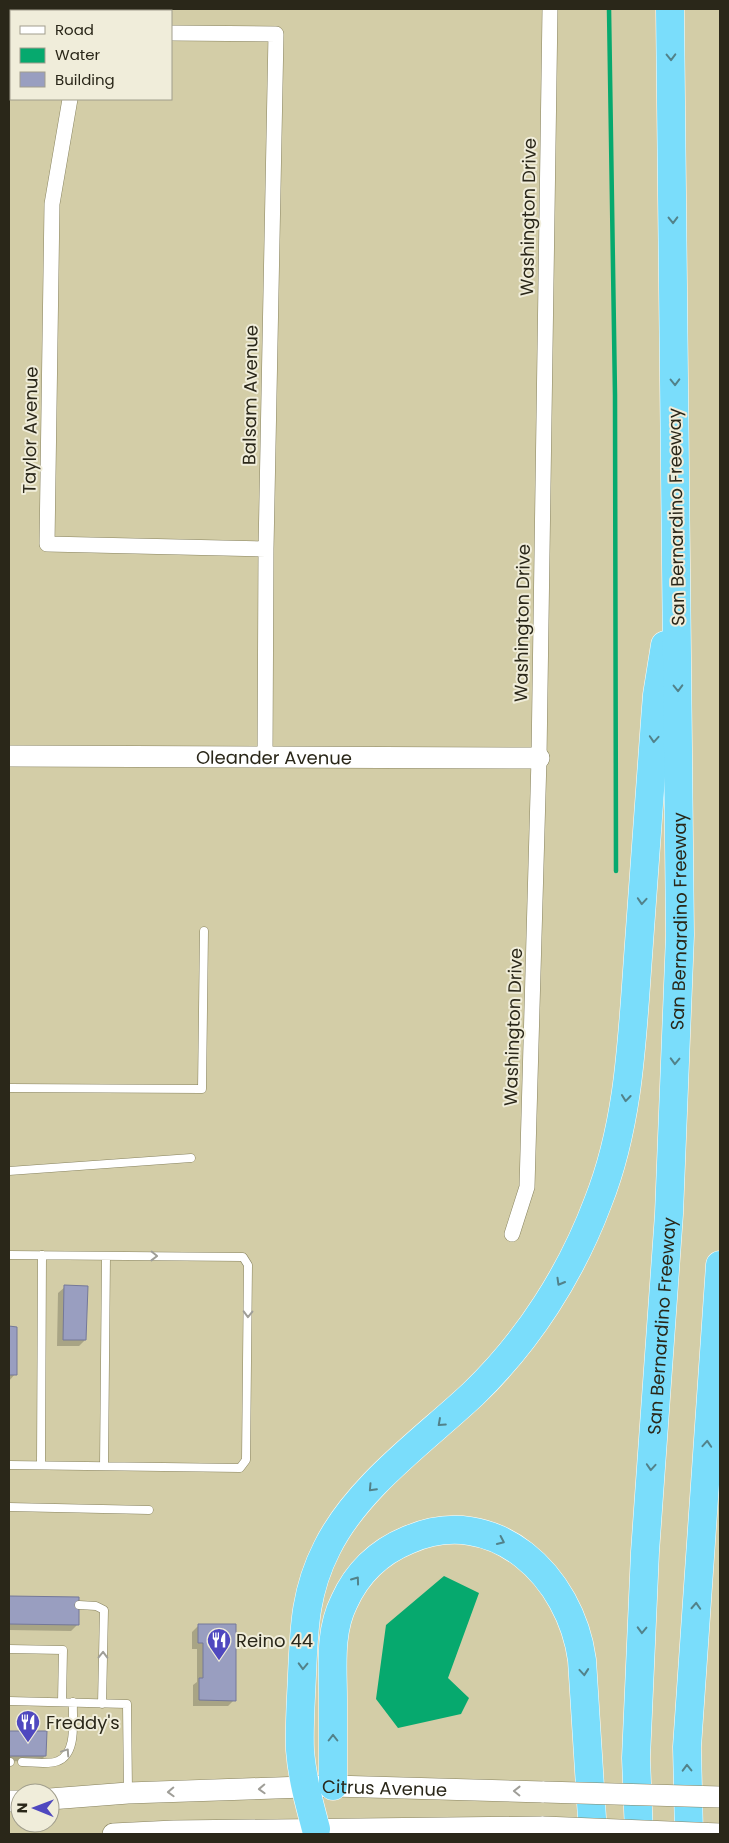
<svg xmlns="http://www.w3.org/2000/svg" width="729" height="1843" font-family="Poppins,sans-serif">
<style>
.water{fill:#06a96e}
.shadow{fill:#0003}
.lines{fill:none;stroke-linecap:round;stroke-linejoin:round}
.stream{stroke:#06a96e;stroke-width:4.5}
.building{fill:#999ec0;stroke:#747899}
.lane-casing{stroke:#87825e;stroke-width:9}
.street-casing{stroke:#87825e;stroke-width:16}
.secondary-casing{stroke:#87825e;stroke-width:22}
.highway-casing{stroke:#fff;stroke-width:29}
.lane{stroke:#fff;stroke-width:8}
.street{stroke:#fff;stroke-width:15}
.secondary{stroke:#fff;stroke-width:21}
.highway{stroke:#7addfb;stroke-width:28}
.secondary-bridge-casing{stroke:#87825e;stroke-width:22;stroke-linecap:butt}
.secondary-bridge{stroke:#fff;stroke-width:21}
.oneway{stroke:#52828a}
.oneway2{stroke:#9f9e98}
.labels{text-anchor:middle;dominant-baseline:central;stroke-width:4;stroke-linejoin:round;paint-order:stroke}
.street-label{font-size:18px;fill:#2a2719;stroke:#f0edda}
.poi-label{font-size:18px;fill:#2a2719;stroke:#f0edda;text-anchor:start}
</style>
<rect width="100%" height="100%" fill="#d3cda7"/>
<!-- water -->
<path class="water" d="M444,1576L479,1593L448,1678L469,1698L461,1714L398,1728L376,1699L386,1625Z"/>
<!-- shadow -->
<path class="shadow" d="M65,1287L85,1340L79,1346H57L58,1293Z
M9,1328H16L15,1374L9,1381Z
M9,1597L78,1598L77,1625L71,1631L9,1630Z
M199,1625L234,1700L228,1706H193V1685L197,1682V1649H192V1632Z
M9,1732L45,1733V1756L39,1762L9,1761Z"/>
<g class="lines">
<!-- stream -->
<path class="stream" d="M609,9L615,395L616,871"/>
</g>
<!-- building -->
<path class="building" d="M64,1285L88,1286L86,1340H63Z
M9,1326L17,1327V1375H9Z
M9,1596L79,1597V1625L9,1624Z
M198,1624H236V1701L199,1700V1678H203V1643H198Z
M9,1731H47L46,1756H9Z"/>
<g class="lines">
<!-- lane casing -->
<g class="lane-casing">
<path id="lane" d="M9,1088L202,1089L204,931
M9,1171L191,1158
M9,1255L243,1257L248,1265L246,1460L240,1468L9,1465
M41,1465L42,1255
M104,1466L106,1256
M9,1507L149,1510
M79,1605L96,1606L104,1610L102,1704
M9,1649L63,1650L62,1702
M9,1701L127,1704L128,1791
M9,1762H10
M22,1762C33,1762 49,1765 58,1761C78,1753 72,1719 73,1702"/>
</g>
<!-- street casing -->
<g class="street-casing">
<path id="street" d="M77,11V9
M171,33L276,34L266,549L265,757
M70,99L52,204L47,544L266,549
M512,1234L527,1187L539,758L550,9"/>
</g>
<!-- secondary casing -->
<g class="secondary-casing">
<g id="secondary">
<path id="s1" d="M9,756L539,758"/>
<path id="s2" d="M50,1799L128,1793L333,1786L544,1792"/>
<path d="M9,1801H20"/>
<path d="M113,1834L174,1831L543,1827"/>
</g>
</g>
<!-- highway casing -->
<g class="highway-casing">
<g id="highway">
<path d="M333,1786C333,1757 333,1728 333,1699C333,1667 329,1632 344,1602C357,1573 379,1552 408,1540C495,1502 571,1577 582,1660L593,1834"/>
<path d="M316,1829C309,1803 302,1777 300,1750C299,1725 301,1700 302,1675C304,1628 305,1591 327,1548C357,1487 424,1440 473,1394C528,1341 571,1274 598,1202C629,1124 632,1040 638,957C644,869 650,782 657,695L665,645"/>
<path id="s3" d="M639,1834L636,1758L645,1552L669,1214L680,935L670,9"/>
<path d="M689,1834L687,1747L720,1265"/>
</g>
</g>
<!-- lane -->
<use href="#lane" class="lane"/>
<!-- street -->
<use href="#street" class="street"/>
<!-- secondary -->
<use href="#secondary" class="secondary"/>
<!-- highway -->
<use href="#highway" class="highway"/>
<!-- secondary-bridge casing -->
<g class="secondary-bridge-casing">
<path id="secondary-bridge" d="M544,1792L720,1797
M543,1827L720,1834"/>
</g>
<!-- secondary-bridge -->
<use href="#secondary-bridge" class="secondary-bridge"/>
</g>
<!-- one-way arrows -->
<defs><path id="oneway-chevron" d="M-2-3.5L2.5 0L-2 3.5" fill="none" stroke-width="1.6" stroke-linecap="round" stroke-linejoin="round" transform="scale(1.25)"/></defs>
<g class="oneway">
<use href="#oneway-chevron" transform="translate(671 57) rotate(89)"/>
<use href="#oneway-chevron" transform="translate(673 220) rotate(89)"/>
<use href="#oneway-chevron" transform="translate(675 382) rotate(89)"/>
<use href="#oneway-chevron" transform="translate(678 688) rotate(89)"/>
<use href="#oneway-chevron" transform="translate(654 739) rotate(94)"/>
<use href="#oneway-chevron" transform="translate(642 901) rotate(94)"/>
<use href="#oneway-chevron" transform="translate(675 1061) rotate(92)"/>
<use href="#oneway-chevron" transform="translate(626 1098) rotate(96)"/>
<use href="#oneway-chevron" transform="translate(560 1282) rotate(120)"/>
<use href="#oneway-chevron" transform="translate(441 1423) rotate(138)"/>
<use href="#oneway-chevron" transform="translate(707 1444) rotate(-86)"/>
<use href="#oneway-chevron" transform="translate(651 1467) rotate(94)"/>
<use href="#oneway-chevron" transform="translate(372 1488) rotate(133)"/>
<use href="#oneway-chevron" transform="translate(501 1541) rotate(25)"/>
<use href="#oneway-chevron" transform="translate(356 1580) rotate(-54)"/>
<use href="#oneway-chevron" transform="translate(696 1606) rotate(-87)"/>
<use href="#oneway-chevron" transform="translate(642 1630) rotate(92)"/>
<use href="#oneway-chevron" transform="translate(303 1666) rotate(92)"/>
<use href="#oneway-chevron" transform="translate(584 1672) rotate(85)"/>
<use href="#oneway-chevron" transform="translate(333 1738) rotate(-90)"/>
<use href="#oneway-chevron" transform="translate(687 1768) rotate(-91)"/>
</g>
<g class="oneway2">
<use href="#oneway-chevron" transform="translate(154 1256) rotate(1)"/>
<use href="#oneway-chevron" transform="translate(248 1314) rotate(91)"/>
<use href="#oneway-chevron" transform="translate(103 1655) rotate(-89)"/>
<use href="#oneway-chevron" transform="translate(66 1752) rotate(-56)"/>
<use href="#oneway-chevron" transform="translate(262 1789) rotate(178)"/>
<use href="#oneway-chevron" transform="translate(517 1791) rotate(-179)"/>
<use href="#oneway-chevron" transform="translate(171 1792) rotate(178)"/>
</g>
<!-- icons -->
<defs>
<g id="restaurant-pin" transform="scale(1.25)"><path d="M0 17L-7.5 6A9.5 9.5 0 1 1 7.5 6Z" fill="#4f48bf" stroke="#f0edda"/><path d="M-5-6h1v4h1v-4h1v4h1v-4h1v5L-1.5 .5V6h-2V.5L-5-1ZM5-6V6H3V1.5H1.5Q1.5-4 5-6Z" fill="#fff"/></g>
</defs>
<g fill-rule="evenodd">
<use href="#restaurant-pin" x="219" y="1640"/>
<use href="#restaurant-pin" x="28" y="1722"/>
</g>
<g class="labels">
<!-- street labels -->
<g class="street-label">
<text transform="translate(528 217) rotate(-89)">Washington Drive</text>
<text transform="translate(250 395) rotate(-89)">Balsam Avenue</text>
<text transform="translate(30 430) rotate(-89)">Taylor Avenue</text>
<text transform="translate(676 517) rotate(-91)">San Bernardino Freeway</text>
<text transform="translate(522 623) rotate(-89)">Washington Drive</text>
<text stroke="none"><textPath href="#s1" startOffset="265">Oleander Avenue</textPath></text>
<text stroke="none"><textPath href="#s3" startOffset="914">San Bernardino Freeway</textPath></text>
<text transform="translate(513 1027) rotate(-88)">Washington Drive</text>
<text stroke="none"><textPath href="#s3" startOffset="509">San Bernardino Freeway</textPath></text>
<text stroke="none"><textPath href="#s2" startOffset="335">Citrus Avenue</textPath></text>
</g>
<!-- poi labels -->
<g class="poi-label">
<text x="236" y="1640">Reino 44</text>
<text x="46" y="1722">Freddy's</text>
</g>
</g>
<!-- border -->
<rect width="729" height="1843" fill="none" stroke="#2a2719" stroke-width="20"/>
<!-- legend -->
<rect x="10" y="10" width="162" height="90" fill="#f0edda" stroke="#a19e8d"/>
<rect x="20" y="26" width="25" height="8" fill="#ffffff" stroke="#a19e8d"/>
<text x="55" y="35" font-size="15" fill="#2a2719">Road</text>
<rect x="20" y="48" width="25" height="15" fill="#06a96e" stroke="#a19e8d"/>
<text x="55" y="60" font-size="15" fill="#2a2719">Water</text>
<rect x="20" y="72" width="25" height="15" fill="#999ec0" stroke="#a19e8d"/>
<text x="55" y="85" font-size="15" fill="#2a2719">Building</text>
<!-- north arrow -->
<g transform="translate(35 1808) rotate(271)"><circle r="24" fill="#f0edda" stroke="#a19e8d"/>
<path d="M0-4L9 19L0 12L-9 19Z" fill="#4f48bf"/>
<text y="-8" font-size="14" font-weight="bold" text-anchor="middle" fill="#2a2719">N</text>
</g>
</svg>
